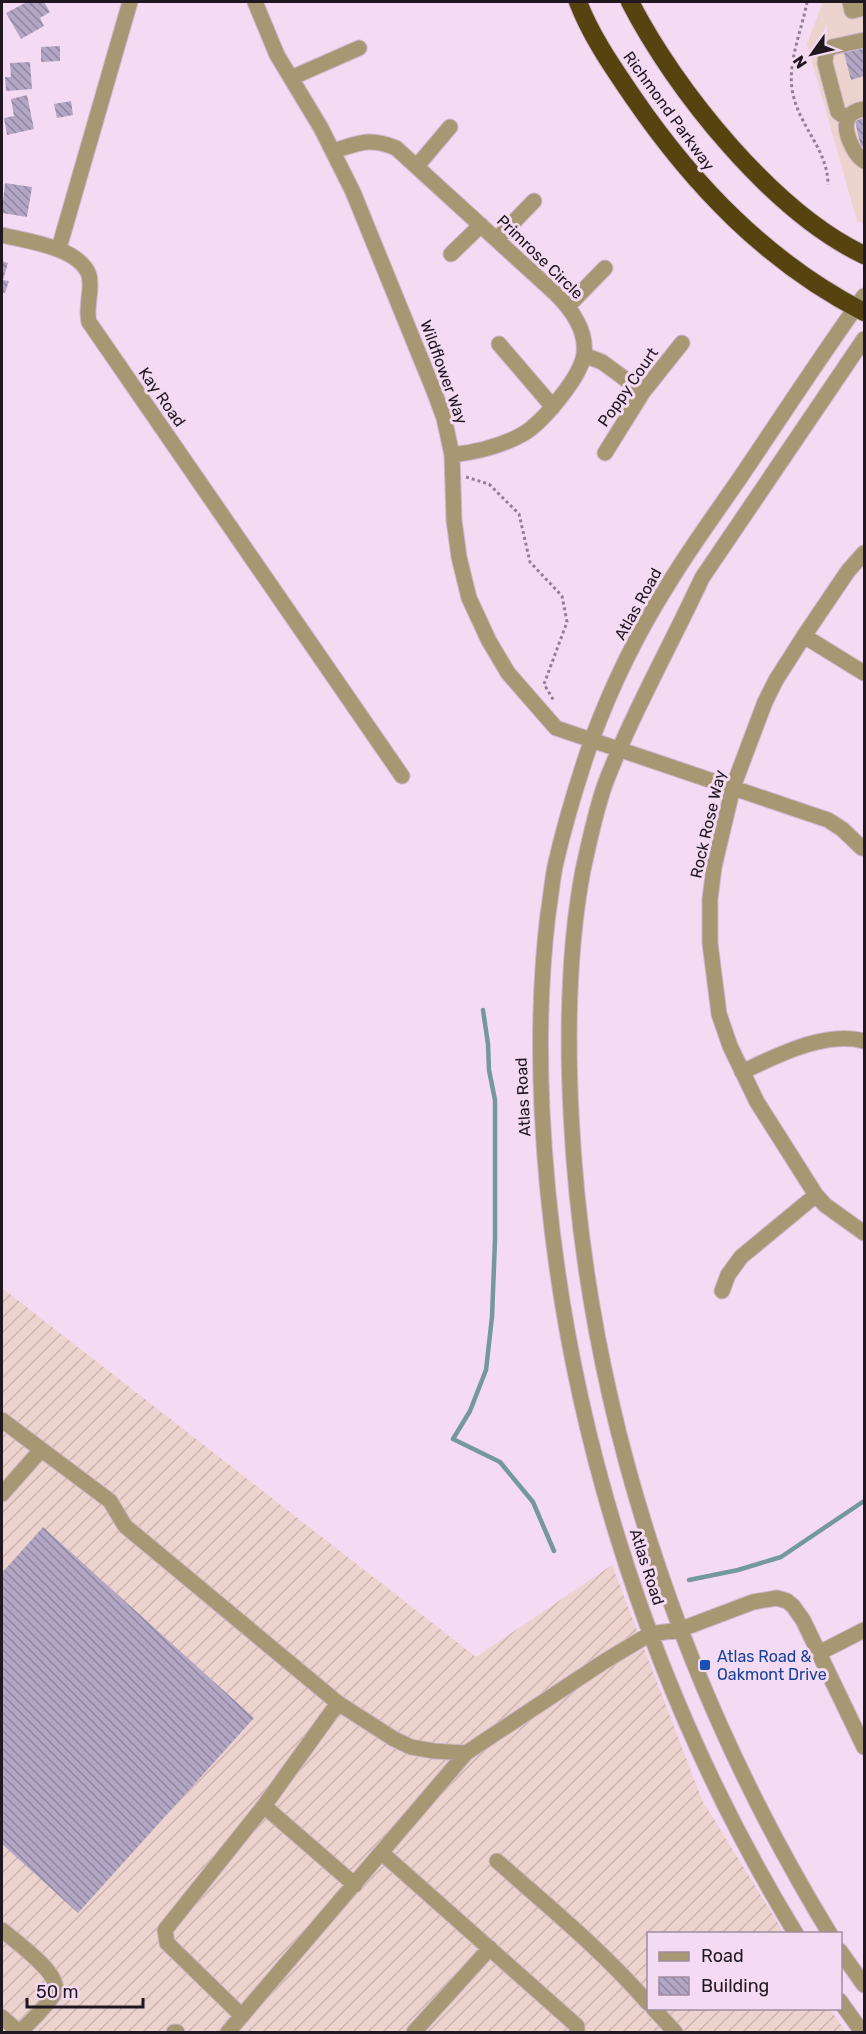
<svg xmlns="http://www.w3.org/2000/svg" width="866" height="2034" font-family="Rubik,sans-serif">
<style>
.commercial{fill:#edd3cd}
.industrial{fill:url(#industrial-furrows)}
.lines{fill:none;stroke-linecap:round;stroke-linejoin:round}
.stream{stroke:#74999d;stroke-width:4.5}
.building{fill:url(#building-back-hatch)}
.minor-casing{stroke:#ceb7cd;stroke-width:17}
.highway-casing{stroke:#ceb7cd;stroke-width:20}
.path{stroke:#928091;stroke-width:3;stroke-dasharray:3 3;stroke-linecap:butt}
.minor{stroke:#a79773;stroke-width:15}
.highway{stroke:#564310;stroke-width:18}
.transit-dot{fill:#1a4fb4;stroke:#f4daf3;stroke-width:2}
.labels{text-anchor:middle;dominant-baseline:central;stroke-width:6;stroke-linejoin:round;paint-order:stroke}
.street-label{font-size:16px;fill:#201720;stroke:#f4daf3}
.transit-label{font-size:16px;fill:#164399;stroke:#f4daf3;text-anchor:start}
</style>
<defs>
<pattern id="industrial-furrows" width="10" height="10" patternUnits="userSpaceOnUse" patternTransform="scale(1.5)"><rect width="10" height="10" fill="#edd3cd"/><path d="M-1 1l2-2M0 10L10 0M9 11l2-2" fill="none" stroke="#cbb4b0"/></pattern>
<pattern id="building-back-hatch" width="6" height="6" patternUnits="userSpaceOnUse" patternTransform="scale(1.5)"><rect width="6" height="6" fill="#b2a6c4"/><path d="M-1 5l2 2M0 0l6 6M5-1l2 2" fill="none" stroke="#90869f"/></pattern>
</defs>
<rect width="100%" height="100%" fill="#f4daf3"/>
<!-- commercial -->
<path class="commercial" d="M823,2H864V223L857,221L807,44Z"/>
<!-- industrial -->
<path class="industrial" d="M2,1288L476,1657L612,1565L702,1800L784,1933L648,1934V2008L830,2009L846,2032H2Z"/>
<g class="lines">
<!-- stream -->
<path class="stream" d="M483,1010L488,1044L489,1070L495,1100V1240L492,1317L486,1370L470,1411L453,1439L500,1462L533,1502L554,1551
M689,1580L738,1570L781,1557L864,1501"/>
</g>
<!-- building -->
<path class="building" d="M27,2H44L50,12L40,18L44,26L21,39L6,13Z
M864,44V76L851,80L843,49Z
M60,46V61L41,62V47Z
M30,62L32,89L6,91L5,77H11L10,63Z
M27,95L34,129L7,135L4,118L14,116L11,99Z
M71,101L73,115L57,118L54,104Z
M864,118V146L861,147L855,121Z
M5,183L32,187L27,217L2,213Z
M2,261L8,263L3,280L9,281L5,293L2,292Z
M43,1527L254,1718L78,1913L2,1844V1573Z"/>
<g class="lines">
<!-- minor casing -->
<g class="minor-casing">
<path id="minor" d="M255,2L277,55L321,128L353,192L434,391L444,418L452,455L454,520L459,557L469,598L489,641L508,673L556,728L828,820L842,829L862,848
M850,2L852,11L864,8
M291,78L359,48
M864,109C858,110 851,112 848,118C842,130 854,155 864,161
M848,119L838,112L825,63L826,52L832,47L864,40
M333,151C360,143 369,137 396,148L556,294C571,309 587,330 584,354C581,377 542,423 523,434C502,446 476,452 452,455
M417,166L450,127
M2,235C26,241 79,247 89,275C93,290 85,307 89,322L402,776
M497,239L534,201
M59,248L130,2
M451,254L481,225
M568,306L605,268
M499,344L553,407
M584,355L602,362L643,392
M605,453L643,392L682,343
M864,553L848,571L804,636L776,680L765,702L733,787L714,867L710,899V943L719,1014L730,1046L757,1102L816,1195L825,1205L864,1233
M804,636L864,673
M742,1072C776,1056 826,1030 864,1041
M722,1291L728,1275L741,1257L816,1195
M2,1420L110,1501L125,1526L338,1703
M2,1494L41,1450
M819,1653L864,1630
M264,1806L355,1885
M382,1853L577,2026V2032
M497,1861C549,1907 603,1951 648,2003
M2,1930C15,1941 62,1974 55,1992C52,2001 28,2024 20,2032
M796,1934C645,1686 556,1399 542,1110C539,1044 540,980 548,914C551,897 552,879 556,862C565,823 578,780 591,742C611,687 638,632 669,583C692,545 719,509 744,472C784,413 822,354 864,296
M830,1934C679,1686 585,1403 571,1113C567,1032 568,949 583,870C589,843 597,804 607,779C634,710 671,645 702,578L864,339
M840,1951L864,1985
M840,2001L862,2032
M653,2008L675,2032
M242,2016L167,1943L165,1930L264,1806L338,1703L394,1739L411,1747L434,1751L466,1753L605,1661L650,1634L679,1630L753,1602L777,1598L787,1601L793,1606L803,1620L864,1747
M2,2017L19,2032
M174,2032H177
M228,2032L466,1753
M414,2032L490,1948"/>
</g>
<!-- highway casing -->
<g class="highway-casing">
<path id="highway" d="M578,2C591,36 612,66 633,97C694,186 767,262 864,312
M630,2C675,90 773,212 864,255"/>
</g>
<!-- path -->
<path class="path" d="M807,2C802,30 788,60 792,89C798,127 828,148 828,185
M466,477L489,484L519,514L530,562L562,596L567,622L544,684L554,701"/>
<!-- minor -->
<use href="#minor" class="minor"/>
<!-- highway -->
<use href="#highway" class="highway"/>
</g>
<!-- markers -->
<rect class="transit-dot" x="699" y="1659" width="12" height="12" rx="3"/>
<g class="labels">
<!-- street labels -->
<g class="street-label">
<text transform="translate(669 111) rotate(54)">Richmond Parkway</text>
<text transform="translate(540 257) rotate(44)">Primrose Circle</text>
<text transform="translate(444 372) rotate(70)">Wildflower Way</text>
<text transform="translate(628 387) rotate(-55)">Poppy Court</text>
<text transform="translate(162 397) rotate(55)">Kay Road</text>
<text transform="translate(638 604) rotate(-61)">Atlas Road</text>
<text transform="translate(708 824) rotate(-77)">Rock Rose Way</text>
<text transform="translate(523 1097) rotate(-93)">Atlas Road</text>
<text transform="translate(647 1567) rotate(72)">Atlas Road</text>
</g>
<!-- transit labels -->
<g class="transit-label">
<text x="717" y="1656">Atlas Road &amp;<tspan x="717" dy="18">Oakmont Drive</tspan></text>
</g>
</g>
<!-- border -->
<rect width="866" height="2034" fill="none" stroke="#201720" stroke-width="6"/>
<!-- legend -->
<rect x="647" y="1932" width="195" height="78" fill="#f4daf3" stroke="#9f8c9f" stroke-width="1.5"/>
<rect x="659" y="1952" width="30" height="9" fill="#a79773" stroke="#9f8c9f" stroke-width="1.5"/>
<text x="701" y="1962" font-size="18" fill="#201720">Road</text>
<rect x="659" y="1977" width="30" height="18" fill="url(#building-back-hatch)" stroke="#9f8c9f" stroke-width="1.5"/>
<text x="701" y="1992" font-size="18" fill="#201720">Building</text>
<!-- north arrow -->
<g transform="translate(812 54) rotate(236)" stroke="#f4daf3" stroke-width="4.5" paint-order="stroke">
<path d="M0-4.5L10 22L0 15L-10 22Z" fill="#201720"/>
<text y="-9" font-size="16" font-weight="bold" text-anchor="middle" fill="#201720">N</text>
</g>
<!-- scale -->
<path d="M27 1998v9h116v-9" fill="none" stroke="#201720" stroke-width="3"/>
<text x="36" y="1998" font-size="18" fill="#201720" stroke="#f4daf3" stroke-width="4.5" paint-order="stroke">50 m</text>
</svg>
